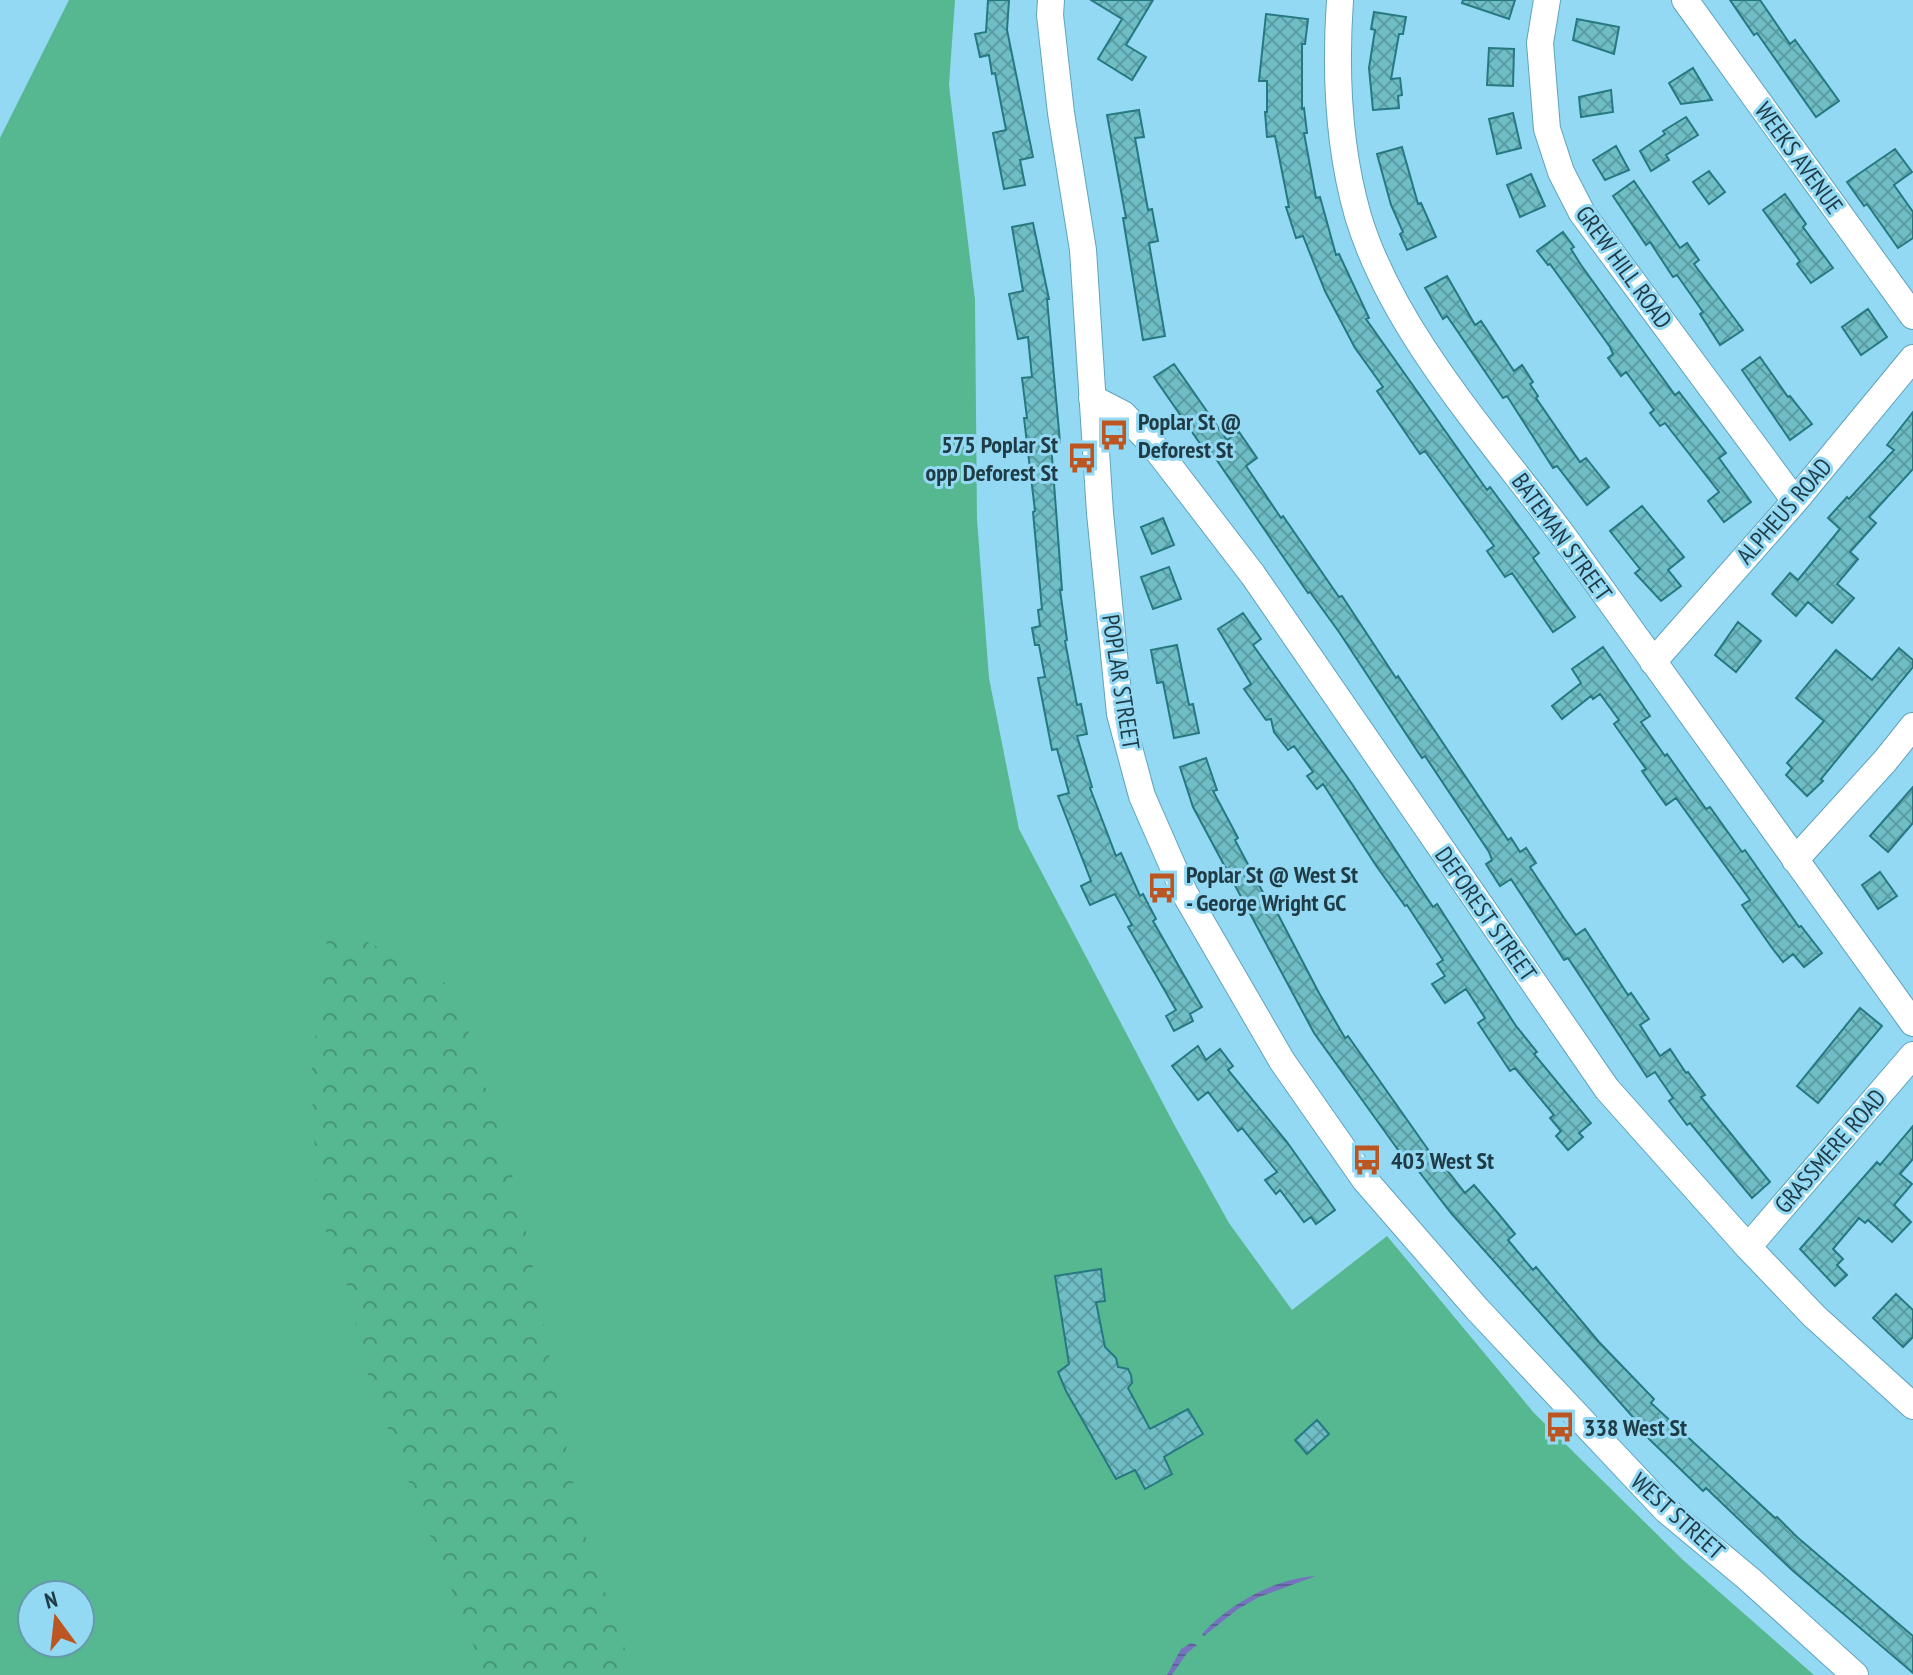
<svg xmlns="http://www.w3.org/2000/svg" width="1913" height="1675" font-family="'PT Sans Narrow',sans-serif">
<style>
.green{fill:#56b890;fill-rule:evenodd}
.forest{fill:url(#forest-crowns)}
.water{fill:url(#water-rules)}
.building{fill:url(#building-cross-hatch);stroke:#267981;stroke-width:2}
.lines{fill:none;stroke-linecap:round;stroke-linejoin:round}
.minor-casing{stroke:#60a3bc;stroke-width:28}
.minor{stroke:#fff;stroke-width:26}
.labels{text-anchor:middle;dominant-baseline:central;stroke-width:6;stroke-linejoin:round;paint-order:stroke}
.street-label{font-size:24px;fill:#1f3b46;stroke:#94d9f3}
.poi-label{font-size:24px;font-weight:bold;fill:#1f3b46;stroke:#94d9f3;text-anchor:start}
</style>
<defs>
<pattern id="forest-crowns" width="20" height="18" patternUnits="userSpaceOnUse" patternTransform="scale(2)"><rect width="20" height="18" fill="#56b890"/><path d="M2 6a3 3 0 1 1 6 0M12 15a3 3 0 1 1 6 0" fill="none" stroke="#479777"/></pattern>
<pattern id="water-rules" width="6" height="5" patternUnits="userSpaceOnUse" patternTransform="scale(2)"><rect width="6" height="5" fill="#7673be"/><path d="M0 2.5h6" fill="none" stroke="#60609c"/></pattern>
<pattern id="building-cross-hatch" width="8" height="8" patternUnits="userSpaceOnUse" patternTransform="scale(2)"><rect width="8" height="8" fill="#6fbdc5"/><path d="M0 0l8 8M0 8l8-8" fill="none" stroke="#5b9ba2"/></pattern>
</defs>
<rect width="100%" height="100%" fill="#94d9f3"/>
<!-- green -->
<path class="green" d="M69,0H955L949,85L975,300L977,519L989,678L1019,829L1176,1128L1229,1223L1292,1310L1387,1236L1534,1413L1683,1560L1814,1675H0V138ZM32,1595H80V1643H32Z"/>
<!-- forest -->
<path class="forest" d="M327,939L366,941L456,989L522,1209L580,1520L634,1675H485L370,1383L346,1282L318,1211L311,1077Z"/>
<!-- water -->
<path class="water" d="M1316,1576L1259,1597L1238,1609L1204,1636L1202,1634C1229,1604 1276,1578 1316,1576Z
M1191,1643L1197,1645L1187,1653L1172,1675H1167L1181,1649Z"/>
<!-- building -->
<path class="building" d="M988,0H1009L1007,30L1033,157L1020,160L1025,185L1004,189L993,133L1006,130L995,73L992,74L989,55L980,57L975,34L986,32Z
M1091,0H1153L1126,45L1146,57L1132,80L1098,59L1122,19Z
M1463,0H1515L1509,19L1462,3Z
M1730,0H1760L1790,44L1795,40L1839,101L1816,117L1757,33L1754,35Z
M1374,12L1406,17L1403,34H1399L1391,79L1400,78L1402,95L1398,96L1399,108L1373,110L1369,68L1375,30L1371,29Z
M1266,14L1308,19L1305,44H1302V109L1304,108L1307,133H1304L1316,198L1320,197L1336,255L1339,254L1369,318L1366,319L1487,490L1490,487L1539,553L1533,558L1575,617L1553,632L1512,573L1505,577L1487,551L1494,546L1425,451L1420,454L1377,391L1383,387L1355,348L1325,291L1303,236L1296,238L1286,207H1289L1275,136L1267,137L1265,112H1267V81H1259Z
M1577,19L1619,27L1614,54L1573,40Z
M1489,48L1514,49L1513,86L1487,85Z
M1693,68L1712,100L1681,104L1669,83Z
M1611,90L1613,112L1581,117L1579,97Z
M1139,110L1144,137L1135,138L1148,210L1152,209L1158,241L1149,243L1165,336L1143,340L1123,218H1126L1107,115Z
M1513,113L1521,148L1497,154L1489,119Z
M1686,117L1698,135L1666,155L1669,160L1651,171L1640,151L1665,134L1663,131Z
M1616,146L1629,170L1605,180L1593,160Z
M1402,147L1418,204L1421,203L1436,237L1407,250L1400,234L1403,232L1391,205L1377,154Z
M1895,149L1912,172L1894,185L1913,212V238L1898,248L1867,204L1864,206L1847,182Z
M1709,171L1725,192L1709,204L1693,182Z
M1531,174L1545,206L1520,217L1507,185Z
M1634,181L1680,248L1687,243L1699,260L1694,264L1743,330L1720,345L1700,314L1703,312L1677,275L1673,277L1650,242L1646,245L1613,196Z
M1785,194L1806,224L1803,227L1833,268L1811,283L1797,264L1800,261L1763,210Z
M1033,223L1049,299H1047L1060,442L1051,443L1062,590H1060L1067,640L1065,641L1077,705L1081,704L1087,734L1077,736L1092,787L1090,788L1116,856L1121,853L1140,896L1143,894L1156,919L1153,921L1202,1007L1190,1014L1193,1021L1174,1031L1166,1016L1176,1010L1128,927L1132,925L1115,894L1090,905L1081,886L1091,881L1058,796L1069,793L1057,749L1052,750L1038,678L1045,677L1039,645H1035L1032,628L1040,626L1038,610L1042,609L1033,512L1035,511L1024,418H1027L1022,378L1032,377L1028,337L1018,339L1009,294L1023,291L1012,227Z
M1563,232L1574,247L1571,249L1581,265L1675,395L1679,392L1726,453L1719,458L1751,502L1724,522L1708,501L1719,492L1665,423L1660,426L1650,413L1654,410L1626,372L1621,376L1608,358L1613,354L1610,347L1550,264L1548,265L1537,251Z
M1447,276L1475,325L1481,321L1514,371L1522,365L1533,382L1530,384L1538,396L1536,398L1580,462L1586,458L1609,487L1587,505L1557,466L1553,468L1507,396L1503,398L1447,316L1443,319L1425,288Z
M1868,309L1887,337L1861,355L1842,327Z
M1760,357L1788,397L1790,396L1812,424L1790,440L1742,370Z
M1174,364L1227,440L1239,432L1257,458L1246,466L1281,518L1283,516L1339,597L1342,596L1396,678L1398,676L1508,840L1511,838L1520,852L1526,848L1536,863L1530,867L1564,918L1576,935L1585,929L1628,995L1631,993L1649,1019L1640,1025L1660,1056L1670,1049L1686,1073L1688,1072L1705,1095L1701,1097L1770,1182L1752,1198L1690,1123L1687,1125L1669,1101L1673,1098L1655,1072L1647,1077L1568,958L1564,960L1511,879L1500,886L1486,864L1492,860L1489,852L1425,756L1422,758L1339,632L1310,592L1308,593L1205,443L1201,445L1154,377Z
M1913,412V469L1869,517L1876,523L1850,552L1858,559L1837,584L1854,598L1832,623L1808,602L1796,616L1772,594L1790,573L1798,580L1840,529L1828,518L1847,497L1849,499L1894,450L1887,445Z
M1642,506L1684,557L1668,570L1681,586L1661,601L1635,573L1640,569L1610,531Z
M1163,518L1174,545L1152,554L1141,527Z
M1169,567L1181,599L1153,609L1141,577Z
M1243,613L1261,639L1253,645L1352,784L1433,907L1437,904L1516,1026L1537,1052L1534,1054L1591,1123L1579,1133L1583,1137L1568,1150L1556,1136L1561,1131L1550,1118L1554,1115L1515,1068L1510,1071L1478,1023L1485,1018L1466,989L1445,1003L1432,984L1445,976L1437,964L1443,960L1407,905L1405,906L1377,867L1323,784L1317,789L1307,776L1313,772L1294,746L1288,750L1274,732L1271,719L1266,720L1244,689L1251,684L1218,629Z
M1738,622L1761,641L1736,672L1715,655Z
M1177,645L1189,705L1193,704L1199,733L1174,738L1163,682L1157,683L1151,650Z
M1603,647L1650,716L1641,722L1665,756L1667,754L1706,809L1710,807L1742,852L1745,850L1799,927L1801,926L1822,953L1804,967L1793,954L1783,962L1772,948L1742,905L1750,900L1676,798L1666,805L1642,771L1646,769L1614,724L1619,720L1600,694L1593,699L1591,696L1562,719L1552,706L1581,683L1572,669Z
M1899,648L1913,660V667L1821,779L1823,781L1807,796L1786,775L1792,768L1787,763L1824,721L1796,698L1836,650L1872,680Z
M1206,758L1217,790L1213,791L1238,838L1235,840L1267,900L1270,899L1319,993L1345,1038L1348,1036L1434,1158L1436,1156L1465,1193L1474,1185L1497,1212L1515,1234L1508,1240L1533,1270L1536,1267L1599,1342L1654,1399L1651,1403L1775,1518L1777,1517L1797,1537L1913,1636V1673L1792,1570L1706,1488L1703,1491L1647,1437L1649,1435L1451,1213L1404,1152L1401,1154L1314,1033L1193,807L1180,767Z
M1913,787V823L1888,852L1870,836Z
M1880,872L1897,896L1878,909L1862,885Z
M1860,1008L1882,1026L1818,1103L1797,1086Z
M1198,1046L1206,1060L1220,1049L1233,1066L1228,1070L1287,1142L1335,1210L1316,1224L1311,1217L1304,1222L1280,1190L1276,1194L1265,1180L1277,1172L1261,1152L1242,1128L1238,1131L1208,1092L1198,1100L1172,1066Z
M1913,1126V1159L1900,1174L1912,1184L1894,1205L1911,1222L1892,1242L1868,1220L1865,1223L1859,1218L1833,1249L1843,1259L1837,1265L1847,1275L1835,1286L1800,1249L1877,1162L1880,1165Z
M1101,1269L1105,1301L1096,1302L1105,1347L1116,1358L1118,1367L1128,1369L1131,1375L1132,1383L1128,1388L1150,1429L1188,1409L1203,1434L1164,1457L1172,1474L1145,1489L1135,1470L1116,1479L1066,1391L1058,1372L1069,1364L1055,1276Z
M1896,1294L1913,1310V1337L1903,1347L1873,1318Z
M1317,1420L1329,1434L1307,1454L1295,1440Z"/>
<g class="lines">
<!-- minor casing -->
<g class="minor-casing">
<path id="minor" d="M1051,0L1050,15L1061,113L1083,250L1100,513L1120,714L1142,796L1184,892L1282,1061L1365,1180L1477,1309L1666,1510L1749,1579L1855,1675
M1340,0C1335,72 1338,146 1358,216C1393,333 1495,443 1567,541C1683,700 1797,863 1913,1023
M1547,0L1540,43L1547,129L1561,172L1582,213L1795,501
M1685,0L1913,316
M1092,398L1123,414L1154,446L1253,575L1607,1089L1748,1247L1814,1316L1913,1406
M1653,662L1795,501L1913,358
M1795,860L1885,761L1913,726
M1748,1247L1913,1055"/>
</g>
<!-- minor -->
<use href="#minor" class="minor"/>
</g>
<!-- icons -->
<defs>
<g id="bus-bare" transform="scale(2.4)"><path d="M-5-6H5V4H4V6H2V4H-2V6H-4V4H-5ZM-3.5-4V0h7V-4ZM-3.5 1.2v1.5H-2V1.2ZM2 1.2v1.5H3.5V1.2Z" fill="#bb5623" stroke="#94d9f3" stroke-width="2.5" paint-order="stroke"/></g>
</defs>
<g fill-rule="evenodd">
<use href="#bus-bare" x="1114" y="435"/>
<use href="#bus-bare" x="1082" y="458"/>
<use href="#bus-bare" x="1162" y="888"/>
<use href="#bus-bare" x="1367" y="1160"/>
<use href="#bus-bare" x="1560" y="1427"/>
</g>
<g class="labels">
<!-- street labels -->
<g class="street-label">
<text transform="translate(1799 158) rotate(54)">WEEKS AVENUE</text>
<text transform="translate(1624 267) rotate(54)">GREW HILL ROAD</text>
<text transform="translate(1784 511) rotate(-49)">ALPHEUS ROAD</text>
<text transform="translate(1562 537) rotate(54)">BATEMAN STREET</text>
<text transform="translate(1121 682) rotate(81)">POPLAR STREET</text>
<text transform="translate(1486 914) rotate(55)">DEFOREST STREET</text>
<text transform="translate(1830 1151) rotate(-49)">GRASSMERE ROAD</text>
<text transform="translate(1678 1516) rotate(42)">WEST STREET</text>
</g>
<!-- poi labels -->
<g class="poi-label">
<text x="1138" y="421">Poplar St @<tspan x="1138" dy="28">Deforest St</tspan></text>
<text x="1058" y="444" text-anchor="end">575 Poplar St<tspan x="1058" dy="28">opp Deforest St</tspan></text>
<text x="1186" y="874">Poplar St @ West St<tspan x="1186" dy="28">- George Wright GC</tspan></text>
<text x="1391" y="1160">403 West St</text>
<text x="1584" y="1427">338 West St</text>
</g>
</g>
<!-- north arrow -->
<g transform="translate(56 1619) rotate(345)"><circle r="38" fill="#94d9f3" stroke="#659aae" stroke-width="2"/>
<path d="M0-6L14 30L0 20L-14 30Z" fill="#bb5623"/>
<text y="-12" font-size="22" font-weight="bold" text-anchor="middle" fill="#1f3b46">N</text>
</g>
</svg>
